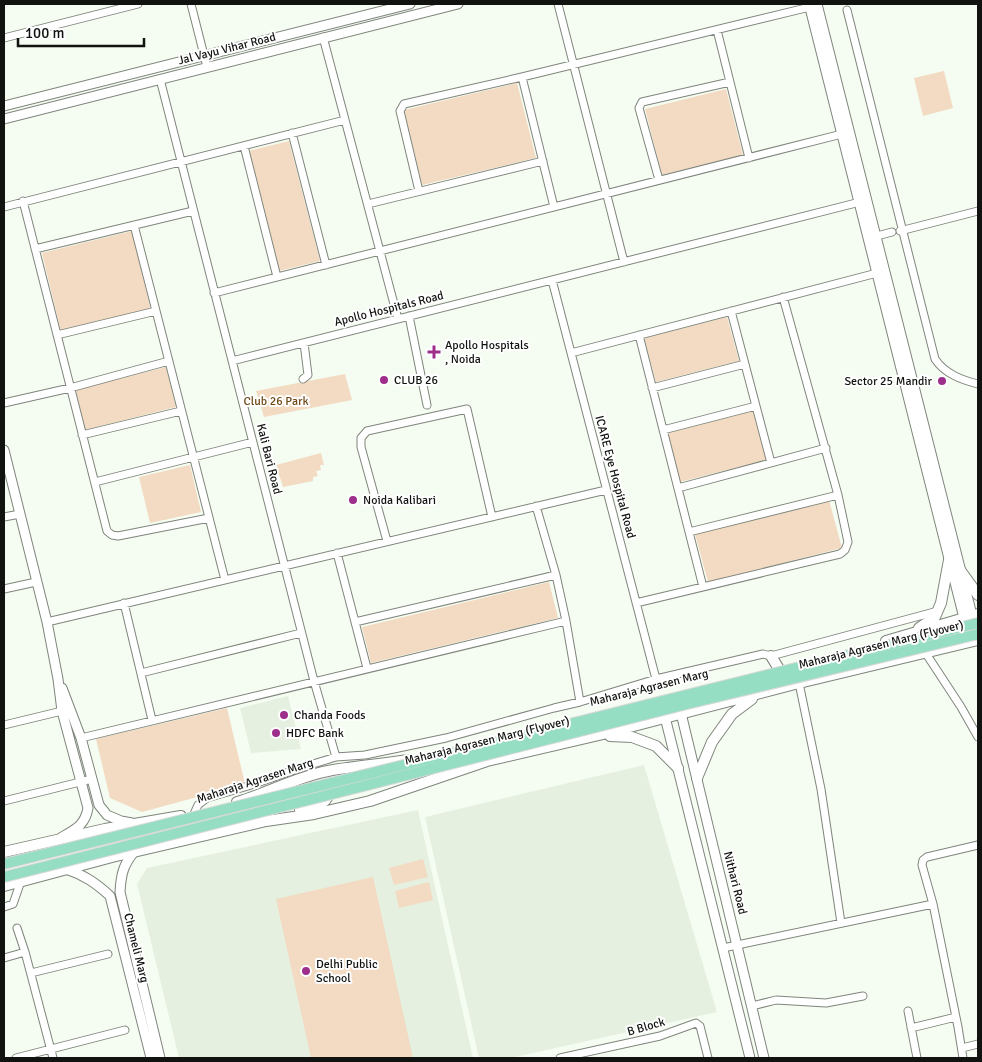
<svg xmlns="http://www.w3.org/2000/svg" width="982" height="1062" font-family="Signika,sans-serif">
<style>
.built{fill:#e6f0e0}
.green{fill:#f2dbc2}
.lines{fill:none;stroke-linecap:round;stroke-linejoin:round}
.minor-casing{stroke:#7f857c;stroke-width:9}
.tertiary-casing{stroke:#7f857c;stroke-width:11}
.secondary-casing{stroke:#7f857c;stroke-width:12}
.minor{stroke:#fff;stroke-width:7}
.tertiary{stroke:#fff;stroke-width:9}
.secondary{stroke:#fff;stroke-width:10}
.primary-bridge-casing{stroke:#d9d9d9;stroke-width:12;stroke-linecap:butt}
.primary-bridge{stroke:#95dec3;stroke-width:10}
.poi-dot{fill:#9e2e8c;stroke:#fff;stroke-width:2}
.labels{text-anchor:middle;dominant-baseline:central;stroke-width:4;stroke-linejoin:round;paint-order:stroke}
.street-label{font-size:12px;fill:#10130f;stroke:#fff}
.poi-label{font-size:12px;fill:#10130f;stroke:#fff;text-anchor:start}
.park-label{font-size:12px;fill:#6e4917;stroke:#fff}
</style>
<rect width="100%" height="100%" fill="#f5fcf1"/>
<!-- built -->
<path class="built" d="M288,696L301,749L251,753L240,708Z
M644,765L717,1012L511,1058H479L425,817Z
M418,810L473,1058H179L137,884L147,868Z"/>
<!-- green -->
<path class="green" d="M944,71L953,108L923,116L914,78Z
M517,83L536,158L422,185L404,110Z
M726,89L743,155L662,175L645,109Z
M289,141L320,261L279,271L248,151Z
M132,231L151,311L61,332L42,253Z
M727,317L739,361L656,382L644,338Z
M166,367L176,407L85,430L75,390Z
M345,374L352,400L264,417L256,391Z
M753,411L766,460L680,482L668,433Z
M321,453L324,465H320L321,470L316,471L318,476L313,477V481L283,487L276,465Z
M190,465L201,512L150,523L139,477Z
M829,500L842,548L708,582L695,534Z
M549,582L558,618L371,663L362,627Z
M227,708L245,784L142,812L110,798L96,739Z
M423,859L428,877L394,885L389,868Z
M373,877L413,1058H311L276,899Z
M429,882L433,900L399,908L395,891Z"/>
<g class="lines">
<!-- minor casing -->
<g class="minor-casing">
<path id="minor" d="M191,4L207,67
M558,4L624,262
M847,10L935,359C945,374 962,380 978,384
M717,30L749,158
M323,37L398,319
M4,38L138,4
M522,77L554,207
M160,79L314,681L336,757
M292,133L326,265
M244,146L277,277
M659,180L639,108L642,102L730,82
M419,191L400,111L404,104L522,77L810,7
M23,201L107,531L112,535L118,536L209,518
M368,204L543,161
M4,207L345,120
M134,225L225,580
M900,231L978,211
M873,237L892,232
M35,249L193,211
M552,280L656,679
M214,293L842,134
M731,311L771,463
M409,316L427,405
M57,335L156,311
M639,335L703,587
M571,353L877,273
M232,361L864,201
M303,379L308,375L304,343
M652,388L745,364
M4,403L70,388L169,361
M663,430L756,406
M82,435L181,411
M95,482L253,442
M678,488L826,448
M536,506L556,575L566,621L580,702
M4,517L20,514
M689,532L838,495
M387,541L361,447V438L367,431L467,409L492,517
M337,553L367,668
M4,589L36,582
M124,603L152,720
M636,603L840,554L845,550L848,542L838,495L783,297
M47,622L606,490
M355,622L556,575
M925,652L961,707L978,737
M141,673L301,633
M799,683L821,789L841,923
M4,725L62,711
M81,738L566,621
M4,801L92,779
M194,814L198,805L207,798L248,786L303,767L336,757L365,755L446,738L554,708L580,702L656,679L763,654L771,656L938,611
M4,907L13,904L21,881
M17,928L25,952L53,1058
M723,948L933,904
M4,958L25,952
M31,973L108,954
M752,1006L776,1000L826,1003L863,996
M908,1011L917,1058
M911,1028L956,1017
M962,1048L978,1044
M16,1058L125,1030
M560,1058L660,1036L696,1023L700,1026L708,1058
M963,1058L958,1027L933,904L922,865L923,860L927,857L978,845"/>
</g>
<!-- tertiary casing -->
<g class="tertiary-casing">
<path id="tertiary" d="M809,4L964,618
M817,4L972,615
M4,106L410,4
M4,119L458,4
M4,450L47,622L58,679L62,711L88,808C85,825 76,829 62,837
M62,688L81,738L99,805L107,815L121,821L132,823
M680,709L764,1058
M664,713L750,1058
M134,852C123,865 121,875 120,892L160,1058
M66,869C84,875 96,883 110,896L151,1058"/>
</g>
<!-- secondary casing -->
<g class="secondary-casing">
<path id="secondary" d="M960,570L978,595
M919,628L935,617L941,603L949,560
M886,641L978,614
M771,656L779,669
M610,736L632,737L656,746L678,768
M697,778L712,742L732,714L752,699
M237,802C268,793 296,777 328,771C354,766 382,764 409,760
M300,810C314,806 329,806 329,789
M4,852L105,829L181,816
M4,886L112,857L266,821L314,814L370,801L487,761L599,735L799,683L978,640"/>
</g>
<!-- minor -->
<use href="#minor" class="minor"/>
<!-- tertiary -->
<use href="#tertiary" class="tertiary"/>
<!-- secondary -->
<use href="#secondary" class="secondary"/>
<!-- primary-bridge casing -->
<g class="primary-bridge-casing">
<path id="primary-bridge" d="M4,864L978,623
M4,877L687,704L978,634"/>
</g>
<!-- primary-bridge -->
<use href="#primary-bridge" class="primary-bridge"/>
</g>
<!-- markers -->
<g class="poi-dot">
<path d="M431.5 344.5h5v5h5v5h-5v5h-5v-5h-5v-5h5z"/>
<circle cx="384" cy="380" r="5"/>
<circle cx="942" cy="381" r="5"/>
<circle cx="353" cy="500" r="5"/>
<circle cx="284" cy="715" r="5"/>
<circle cx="276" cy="733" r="5"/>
<circle cx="306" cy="971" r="5"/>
</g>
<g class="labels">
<!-- street labels -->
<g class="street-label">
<text transform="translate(227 49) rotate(-14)">Jal Vayu Vihar Road</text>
<text transform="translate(389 309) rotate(-14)">Apollo Hospitals Road</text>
<text transform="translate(269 459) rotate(76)">Kali Bari Road</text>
<text transform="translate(615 477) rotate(75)">ICARE Eye Hospital Road</text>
<text transform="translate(881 645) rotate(-14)">Maharaja Agrasen Marg (Flyover)</text>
<text transform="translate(649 688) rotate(-14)">Maharaja Agrasen Marg</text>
<text transform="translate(487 741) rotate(-14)">Maharaja Agrasen Marg (Flyover)</text>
<text transform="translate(255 781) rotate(-18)">Maharaja Agrasen Marg</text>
<text transform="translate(735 883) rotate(76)">Nithari Road</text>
<text transform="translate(136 948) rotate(76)">Chameli Marg</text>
<text transform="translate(646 1027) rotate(-16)">B Block</text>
</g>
<!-- poi labels -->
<g class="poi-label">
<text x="445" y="345">Apollo Hospitals<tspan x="445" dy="14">, Noida</tspan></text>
<text x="394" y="380">CLUB 26</text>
<text x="932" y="381" text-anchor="end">Sector 25 Mandir</text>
<text x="363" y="500">Noida Kalibari</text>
<text x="294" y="715">Chanda Foods</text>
<text x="286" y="733">HDFC Bank</text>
<text x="316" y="964">Delhi Public<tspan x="316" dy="14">School</tspan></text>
</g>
<!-- park labels -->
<g class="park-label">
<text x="276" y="401">Club 26 Park</text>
</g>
</g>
<!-- border -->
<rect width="982" height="1062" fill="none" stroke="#10130f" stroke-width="10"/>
<!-- scale -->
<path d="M18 38v8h126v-8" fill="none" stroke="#10130f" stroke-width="2.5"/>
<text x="25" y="38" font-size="15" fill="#10130f" stroke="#ffffff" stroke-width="4" paint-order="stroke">100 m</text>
</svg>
